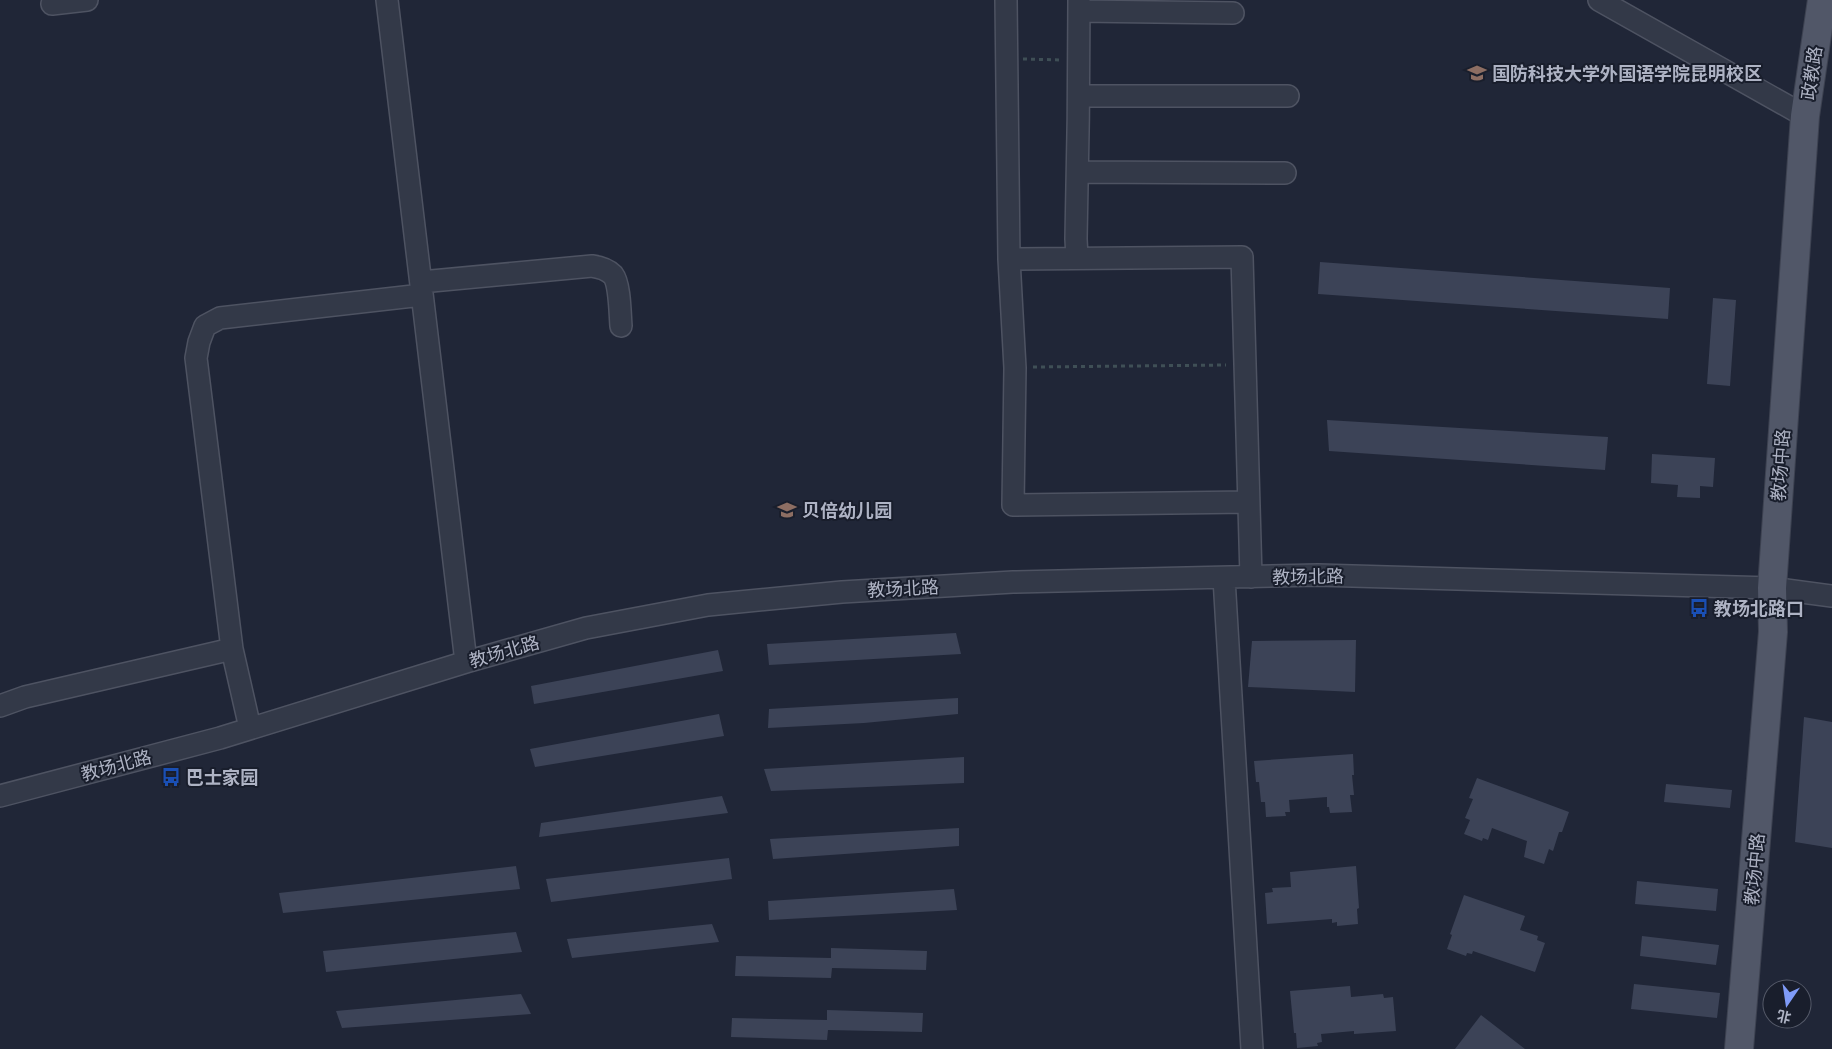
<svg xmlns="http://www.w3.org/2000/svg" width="1832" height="1049" font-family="Lato,'Noto Sans SC',sans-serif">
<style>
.building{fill:#3c4357}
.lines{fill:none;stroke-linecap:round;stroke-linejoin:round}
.minor-casing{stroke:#4e5362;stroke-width:24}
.major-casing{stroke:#3d4251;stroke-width:30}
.path{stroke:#3f4f56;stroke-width:3;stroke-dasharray:4 4;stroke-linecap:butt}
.minor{stroke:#333948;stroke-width:21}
.major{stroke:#515768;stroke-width:28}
.labels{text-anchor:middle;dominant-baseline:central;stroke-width:4;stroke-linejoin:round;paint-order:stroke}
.poi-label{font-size:18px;font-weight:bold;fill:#aeb3c4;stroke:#191e2c;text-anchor:start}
.street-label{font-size:18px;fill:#aeb3c4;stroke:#191e2c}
</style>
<rect width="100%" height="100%" fill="#202637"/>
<!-- building -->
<path class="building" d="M1320,262L1670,288L1668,319L1318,294Z
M1713,298L1736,300L1730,386L1707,384Z
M1327,420L1608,437L1605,470L1329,451Z
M1652,454L1715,458L1713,487L1700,486V498L1677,497L1678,485L1651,483Z
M956,633L961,654L769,665L767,644Z
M1356,640L1355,692L1248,687L1252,641Z
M718,650L723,671L534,704L531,686Z
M958,698V714L864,723L768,728L769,709Z
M719,714L724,736L535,767L530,749Z
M1804,717L1832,722V848L1795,842Z
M1353,754L1354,775H1352L1354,795H1350L1352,812L1330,813L1329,807H1327V797L1289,800L1290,812H1285L1286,816L1266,817L1265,802H1261L1259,782H1256L1254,761Z
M964,757V783L771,791L764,769Z
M1477,778L1569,812L1562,832H1559L1553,851L1549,849L1544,864L1524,857L1527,841L1492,828L1488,840L1483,838L1482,841L1464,834L1470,820L1465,818L1473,799L1469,798Z
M1666,784L1732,790L1730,808L1664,802Z
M722,796L728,813L539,837L541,823Z
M959,828V846L773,859L770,839Z
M729,858L732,879L551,902L546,879Z
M516,866L520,889L283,913L279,893Z
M1356,866L1359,908L1357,909L1358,924L1337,926V922L1332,923V919L1267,924L1265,893L1273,892L1272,888L1291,887L1290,872Z
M1637,881L1718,889L1716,911L1635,904Z
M954,889L957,910L769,920L768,901Z
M1464,895L1525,916L1520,930L1538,936L1537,940L1545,943L1535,972L1473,951L1472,954L1467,953L1466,956L1447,949L1452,935L1450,934Z
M712,924L719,942L572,958L567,939Z
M516,932L522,952L326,972L323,951Z
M1642,936L1719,945L1716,965L1640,956Z
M831,948L927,951L926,970L832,968L831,978L735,976L736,956L831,958Z
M1634,984L1720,993L1717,1018L1631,1009Z
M1350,986L1351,997L1383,994L1384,998L1393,997L1396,1031L1354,1034V1031L1321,1034L1322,1042L1317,1043L1318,1046L1297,1048L1296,1033H1294L1290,991Z
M521,994L531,1014L342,1028L336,1011Z
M827,1010L923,1013L922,1032L828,1030L827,1040L731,1037L732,1018L827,1020Z
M1481,1015L1525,1049H1455Z"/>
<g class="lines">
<!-- minor casing -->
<g class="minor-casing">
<path id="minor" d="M387,0L466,662
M1006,0L1009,259L1242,257L1251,577
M1599,0L1805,116
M52,4L87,0
M1079,11L1233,13
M1080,96H1288
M1078,172L1285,173
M1077,258L1076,239C1078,159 1079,80 1079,0
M1009,259L1015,368L1013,505L1248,502
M421,282L592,266C599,267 607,269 613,275C620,284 620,314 621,326
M1224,578L1252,1049
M0,706L25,697L232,649
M250,728L232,649L196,358L199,342L205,326L220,318L422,295
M0,796L220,738L466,662L586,628L708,605L842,592L1013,582L1318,575L1772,588L1832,596"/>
</g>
<!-- major casing -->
<g class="major-casing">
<path id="major" d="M1739,1049L1773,632L1772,588L1805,116L1822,0"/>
</g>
<!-- path -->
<path class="path" d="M1023,59L1062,60
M1033,367L1226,365"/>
<!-- minor -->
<use href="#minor" class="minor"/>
<!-- major -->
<use href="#major" class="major"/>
</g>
<!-- icons -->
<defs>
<g id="university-bare" transform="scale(1.5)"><path d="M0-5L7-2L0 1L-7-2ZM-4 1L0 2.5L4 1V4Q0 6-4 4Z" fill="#8d6e63" stroke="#191e2c" stroke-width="2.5" paint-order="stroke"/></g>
<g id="school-bare" transform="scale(1.5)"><path d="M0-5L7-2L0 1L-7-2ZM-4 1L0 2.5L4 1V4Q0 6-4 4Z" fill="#8d6e63" stroke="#191e2c" stroke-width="2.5" paint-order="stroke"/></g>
<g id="bus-bare" transform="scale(1.5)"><path d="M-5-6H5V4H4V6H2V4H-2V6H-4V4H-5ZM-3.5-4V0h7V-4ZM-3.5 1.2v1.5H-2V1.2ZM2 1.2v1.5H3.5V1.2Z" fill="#1a4fb4" stroke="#191e2c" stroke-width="2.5" paint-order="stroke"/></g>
</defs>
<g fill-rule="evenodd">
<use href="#university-bare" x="1477" y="73"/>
<use href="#school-bare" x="787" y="510"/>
<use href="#bus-bare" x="1699" y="608"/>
<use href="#bus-bare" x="171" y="777"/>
</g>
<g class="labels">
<!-- poi labels -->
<g class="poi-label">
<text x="1492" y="73">国防科技大学外国语学院昆明校区</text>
<text x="802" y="510">贝倍幼儿园</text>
<text x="1714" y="608">教场北路口</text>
<text x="186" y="777">巴士家园</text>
</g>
<!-- street labels -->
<g class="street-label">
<text transform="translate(1811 73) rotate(-82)">政教路</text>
<text transform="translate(1780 465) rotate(-86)">教场中路</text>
<text transform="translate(1308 576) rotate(-1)">教场北路</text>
<text transform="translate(903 588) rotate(-3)">教场北路</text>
<text transform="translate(504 651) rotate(-16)">教场北路</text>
<text transform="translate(116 765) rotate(-15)">教场北路</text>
<text transform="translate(1754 869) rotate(-85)">教场中路</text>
</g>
</g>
<!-- north arrow -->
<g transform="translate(1787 1004) rotate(193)"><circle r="24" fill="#191e2c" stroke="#555a69"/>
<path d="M0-4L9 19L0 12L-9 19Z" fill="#7f9bf8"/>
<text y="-8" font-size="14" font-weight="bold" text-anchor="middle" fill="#aeb3c4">北</text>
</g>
</svg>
